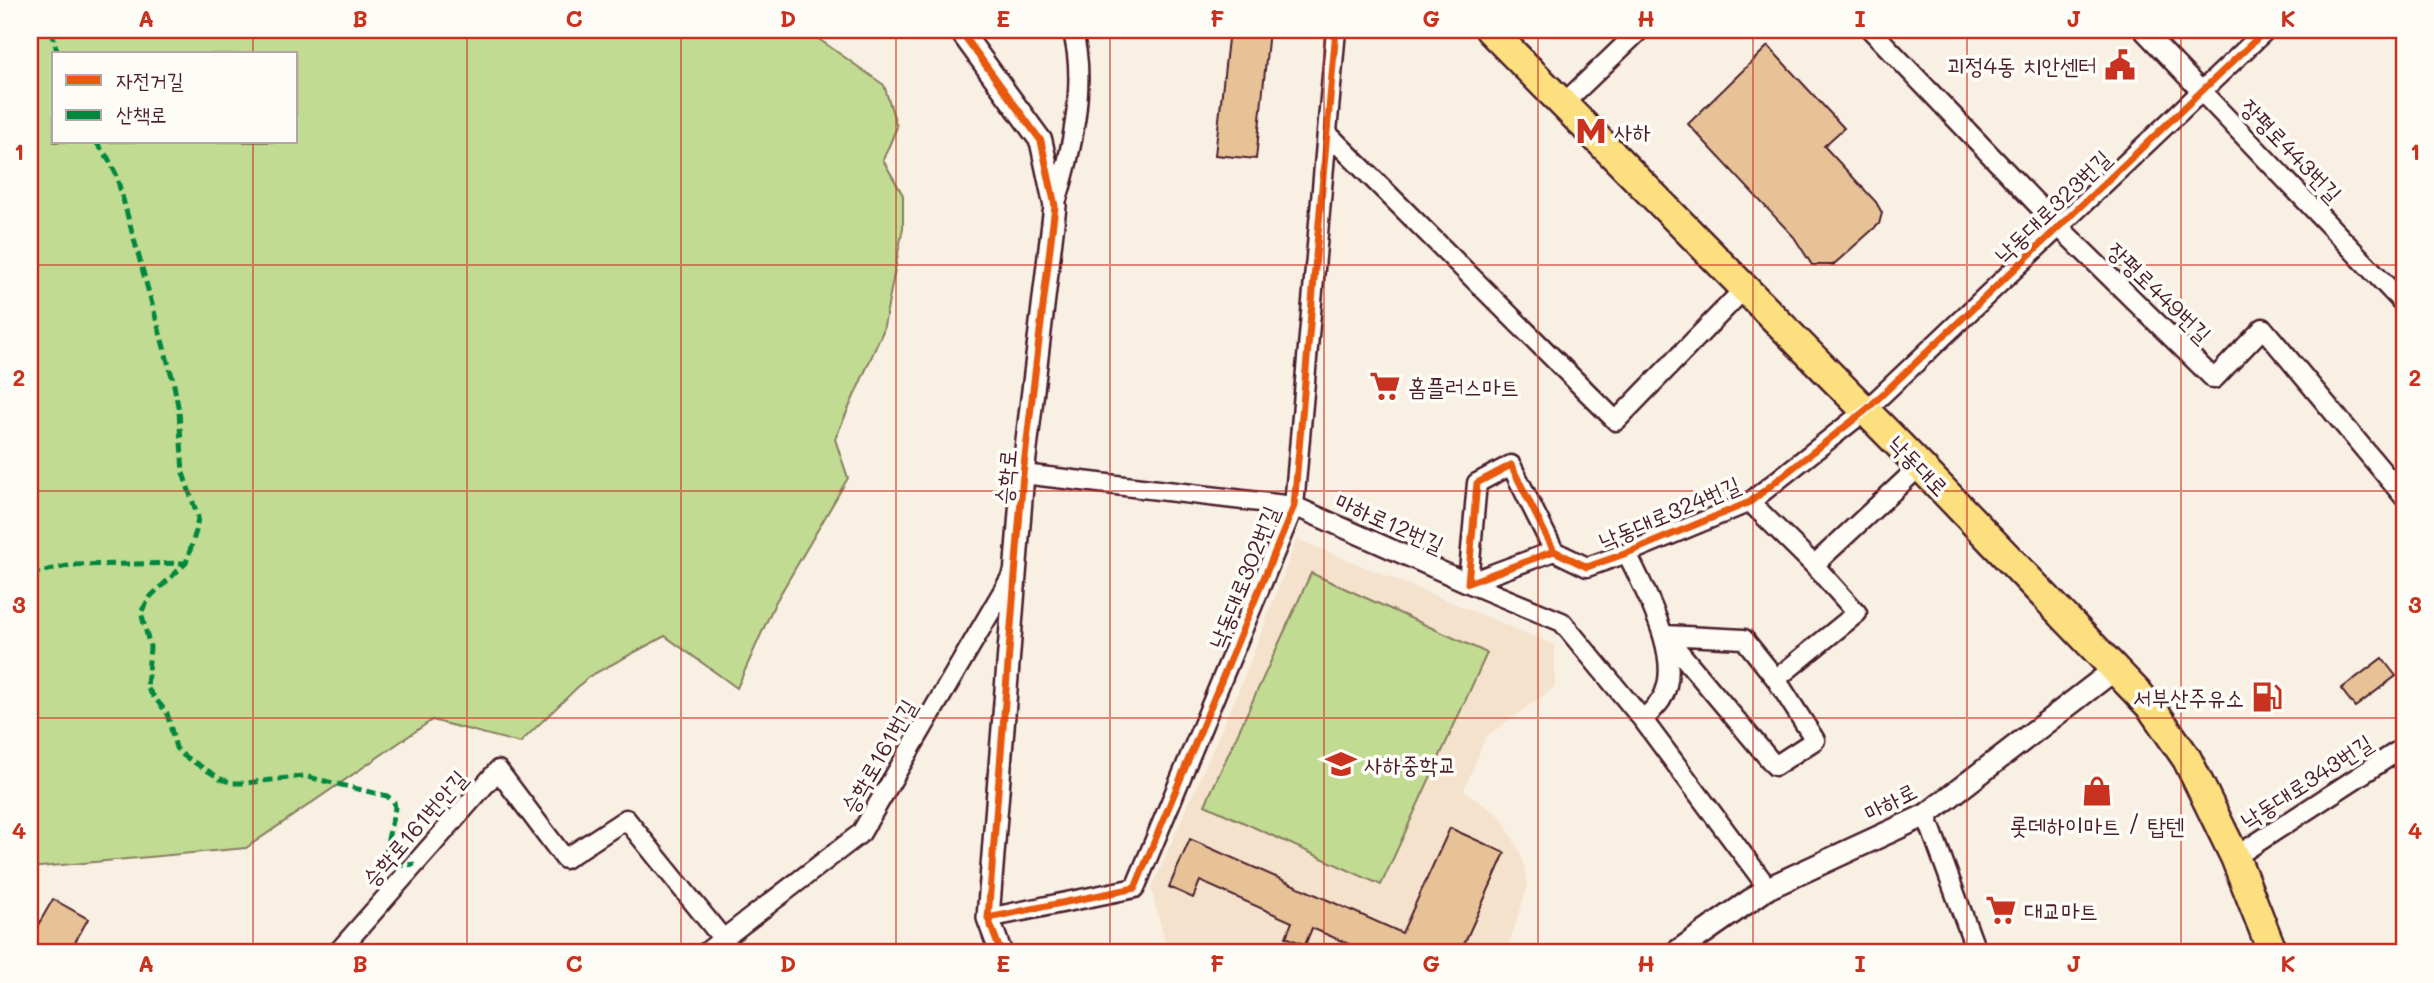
<svg xmlns="http://www.w3.org/2000/svg" width="2434" height="983" font-family="Mali,'Poor Story',sans-serif">
<style>
.built{fill:#f4e2cd}
.green{fill:#c1db92;stroke:#867d5e;stroke-width:2;fill-rule:evenodd}
.building{fill:#e7c297;stroke:#4a1f2b;stroke-width:2}
.lines{fill:none;stroke-linecap:round;stroke-linejoin:round}
.minor-casing{stroke:#4a1f2b;stroke-width:23}
.tertiary-casing{stroke:#4a1f2b;stroke-width:26}
.primary-casing{stroke:#4a1f2b;stroke-width:33}
.minor{stroke:#fdfcf7;stroke-width:18}
.tertiary{stroke:#fdfcf7;stroke-width:21}
.primary{stroke:#fce080;stroke-width:28}
.quiet{stroke:#00873e;stroke-width:5;stroke-dasharray:10 5;stroke-linecap:butt}
.cycleway-casing{stroke:#fdfcf7;stroke-width:11}
.cycleway{stroke:#e8590c;stroke-width:7}
.grid{fill:none;stroke:#c8321e;stroke-width:2;stroke-opacity:0.55}
.labels{text-anchor:middle;dominant-baseline:central;stroke-width:7;stroke-linejoin:round;paint-order:stroke}
.poi-label{font-size:23px;fill:#4a1f2b;stroke:#fdfcf7;text-anchor:start}
.street-label{font-size:23px;fill:#4a1f2b;stroke:#fdfcf7}
.neatline{fill:none;stroke:#c8321e;stroke-width:2.5}
.grid-label{font-size:23px;text-anchor:middle;font-weight:bold;fill:#c8321e}
</style>
<rect width="100%" height="100%" fill="#f9f0e4"/>
<filter id="ink" filterUnits="userSpaceOnUse"><feTurbulence type="fractalNoise" baseFrequency=".0143" numOctaves="2"/><feDisplacementMap in="SourceGraphic" scale="14" xChannelSelector="R" yChannelSelector="G"/><feConvolveMatrix kernelMatrix="1 2 1 2 8 2 1 2 1" color-interpolation-filters="sRGB"/></filter>
<g filter="url(#ink)">
<!-- built -->
<path class="built" d="M1297,539L1555,645V687L1486,737L1464,790L1501,817L1522,856L1528,886L1506,953H1168L1151,889L1240,687Z
M1771,944L1800,953H1704L1709,950Z"/>
<!-- green -->
<path class="green" d="M30,30H806L884,85L897,127L883,160L903,195V228L883,331L835,439L848,478L775,603L737,688L665,636L588,677L520,743L432,720L246,848L30,868ZM54,54H296V142H54Z
M1311,573L1487,653L1381,885L1205,805Z"/>
<!-- building -->
<path class="building" d="M1229,30H1269L1256,159L1215,155Z
M1768,46L1844,128L1824,146L1876,202L1882,213L1879,224L1833,265H1812L1794,237L1688,124Z
M2382,658L2396,676L2355,707L2341,689Z
M1450,828L1505,853L1460,953H1369L1312,928L1305,945L1286,937L1292,922L1200,881L1193,898L1169,887L1190,839L1402,933Z
M53,899L88,919L69,953H30V939Z"/>
<g class="lines">
<!-- minor casing -->
<g class="minor-casing">
<path id="minor" d="M1871,30L2058,226L2214,379L2263,328L2404,497
M2143,30L2404,304
M1563,104L1640,30
M1327,133L1616,421L1745,288
M1055,206C1071,156 1088,81 1072,30
M1023,474L1294,506L1468,583L1562,622L1643,720L1768,888
M1750,502L1814,565L1857,613L1776,679
M1554,551L1511,465L1477,483L1468,583L1554,551L1587,567L1627,553L1750,502L1866,410L2266,30
M1627,553C1644,590 1686,661 1661,700C1656,707 1649,714 1643,720
M1814,565L1920,466
M1665,635L1744,639L1776,679L1815,740L1775,766Z
M1926,815L1977,953
M2235,857L2404,747
M988,918L1135,888L1294,506L1336,30
M337,953L498,770L565,859L626,819L723,939
M705,953L861,833L1014,572"/>
</g>
<!-- tertiary casing -->
<g class="tertiary-casing">
<path id="tertiary" d="M960,30L1041,141L1055,206L1023,474L988,918L1001,953
M1675,953L1768,888L1926,815L2114,670"/>
</g>
<!-- primary casing -->
<g class="primary-casing">
<path id="primary" d="M1490,30L1920,466L2151,707L2187,759L2235,857L2273,953"/>
</g>
<!-- minor -->
<use href="#minor" class="minor"/>
<!-- tertiary -->
<use href="#tertiary" class="tertiary"/>
<!-- primary -->
<use href="#primary" class="primary"/>
<!-- quiet -->
<path class="quiet" d="M51,30L58,54
M96,142L108,158L116,174L173,380L179,411L183,473L198,517L196,531L186,563L151,596L141,612L150,647L147,688L167,713L176,748L184,756L221,779L233,783H246L304,776L387,796L394,802L395,808L388,839L385,867L415,864
M30,574L72,565L186,563"/>
<!-- cycleway casing -->
<g class="cycleway-casing">
<path id="cycleway" d="M960,30L1041,141L1055,206L1023,474L988,918L1001,953
M1554,551L1511,465L1477,483L1468,583L1554,551L1587,567L1627,553L1750,502L1866,410L2266,30
M988,918L1135,888L1294,506L1336,30"/>
</g>
<!-- cycleway -->
<use href="#cycleway" class="cycleway"/>
</g>
</g>
<!-- grid -->
<path class="grid" d="M253,30V54M467,30V953M681,30V953M896,30V953M1110,30V953M1324,30V953M1538,30V953M1753,30V953M1967,30V953M2181,30V953M253,142V953M30,265H2404M30,491H2404M30,718H2404"/>
<!-- icons -->
<defs>
<g id="civic-bare" transform="scale(2.415)"><path d="M-.6-6.5H3V-4.5H.6V-3L4-1V1h2V6H-6V1h2V-1L-.6-3ZM-1.2 2.5V6h2.4V2.5Z" fill="#c8321e" stroke="#fdfcf7" stroke-width="2.5" paint-order="stroke"/></g>
<g id="metro-bare" transform="scale(2.415)"><path d="M-5.5 5V-5H-3L0 0L3-5H5.5V5H3V-.5L0 4L-3-.5V5Z" fill="#c8321e" stroke="#fdfcf7" stroke-width="2.5" paint-order="stroke"/></g>
<g id="supermarket-bare" transform="scale(2.415)"><path d="M-6-5.5h2.5l.6 2H6L4.5 2H-2.5L-4.4-4H-6ZM-1.5 3.2a1.3 1.3 0 1 0 .1 0ZM3 3.2a1.3 1.3 0 1 0 .1 0Z" fill="#c8321e" stroke="#fdfcf7" stroke-width="2.5" paint-order="stroke"/></g>
<g id="fuel-bare" transform="scale(2.415)"><path d="M-5.5-6h7V0h2V4h1.3V-2.5L3-4.5l.8-.8L6-3V5H2.5V1h-1V6h-7ZM-4.2-4.7v3.2H.2V-4.7Z" fill="#c8321e" stroke="#fdfcf7" stroke-width="2.5" paint-order="stroke"/></g>
<g id="school-bare" transform="scale(2.415)"><path d="M0-5L7-2L0 1L-7-2ZM-4 1L0 2.5L4 1V4Q0 6-4 4Z" fill="#c8321e" stroke="#fdfcf7" stroke-width="2.5" paint-order="stroke"/></g>
<g id="shop-bare" transform="scale(2.415)"><path d="M-5-2.5h2.3a2.7 3.5 0 0 1 5.4 0H5L5.5 6h-11ZM-1.5-2.5h3a1.5 2.3 0 0 0-3 0Z" fill="#c8321e" stroke="#fdfcf7" stroke-width="2.5" paint-order="stroke"/></g>
</defs>
<g fill-rule="evenodd">
<use href="#civic-bare" x="2120" y="65"/>
<use href="#metro-bare" x="1591" y="131"/>
<use href="#supermarket-bare" x="1385" y="386"/>
<use href="#fuel-bare" x="2267" y="697"/>
<use href="#school-bare" x="1341" y="764"/>
<use href="#shop-bare" x="2097" y="791"/>
<use href="#supermarket-bare" x="2001" y="910"/>
</g>
<g class="labels">
<!-- poi labels -->
<g class="poi-label">
<text x="2097" y="65" text-anchor="end">괴정4동 치안센터</text>
<text x="1614" y="131">사하</text>
<text x="1408" y="386">홈플러스마트</text>
<text x="2244" y="697" text-anchor="end">서부산주유소</text>
<text x="1364" y="764">사하중학교</text>
<text x="2097" y="825" text-anchor="middle">롯데하이마트 / 탑텐</text>
<text x="2024" y="910">대교마트</text>
</g>
<!-- street labels -->
<g class="street-label">
<text transform="translate(2292 150) rotate(46)">장평로443번길</text>
<text transform="translate(2052 206) rotate(-44)">낙동대로323번길</text>
<text transform="translate(2160 292) rotate(44)">장평로449번길</text>
<text transform="translate(1919 465) rotate(46)">낙동대로</text>
<text transform="translate(1005 477) rotate(-85)">승학로</text>
<text transform="translate(1669 512) rotate(-23)">낙동대로324번길</text>
<text transform="translate(1390 522) rotate(24)">마하로12번길</text>
<text transform="translate(1243 577) rotate(-68)">낙동대로302번길</text>
<text transform="translate(878 756) rotate(-60)">승학로161번길</text>
<text transform="translate(2306 781) rotate(-33)">낙동대로343번길</text>
<text transform="translate(1890 801) rotate(-27)">마하로</text>
<text transform="translate(414 828) rotate(-49)">승학로161번안길</text>
</g>
</g>
<!-- margin -->
<rect width="2434" height="983" fill="none" stroke="#fdfcf7" stroke-width="77"/>
<!-- legend -->
<rect x="52" y="52" width="245" height="91" fill="#fdfcf7" stroke="#b5a4a5" stroke-width="2"/>
<rect x="66" y="75" width="35" height="10" fill="#e8590c" stroke="#b5a4a5" stroke-width="2"/>
<text x="116" y="88" font-size="21" fill="#4a1f2b">자전거길</text>
<rect x="66" y="110" width="35" height="10" fill="#00873e" stroke="#b5a4a5" stroke-width="2"/>
<text x="116" y="122" font-size="21" fill="#4a1f2b">산책로</text>
<rect x="38" y="38" width="2358" height="906" class="neatline"/>
<g class="grid-label">
<text x="146" y="27">A</text>
<text x="360" y="27">B</text>
<text x="574" y="27">C</text>
<text x="788" y="27">D</text>
<text x="1003" y="27">E</text>
<text x="1217" y="27">F</text>
<text x="1431" y="27">G</text>
<text x="1646" y="27">H</text>
<text x="1860" y="27">I</text>
<text x="2074" y="27">J</text>
<text x="2288" y="27">K</text>
<text x="19" y="160">1</text>
<text x="2415" y="160">1</text>
<text x="19" y="386">2</text>
<text x="2415" y="386">2</text>
<text x="19" y="613">3</text>
<text x="2415" y="613">3</text>
<text x="19" y="839">4</text>
<text x="2415" y="839">4</text>
<text x="146" y="972">A</text>
<text x="360" y="972">B</text>
<text x="574" y="972">C</text>
<text x="788" y="972">D</text>
<text x="1003" y="972">E</text>
<text x="1217" y="972">F</text>
<text x="1431" y="972">G</text>
<text x="1646" y="972">H</text>
<text x="1860" y="972">I</text>
<text x="2074" y="972">J</text>
<text x="2288" y="972">K</text>
</g>
</svg>
